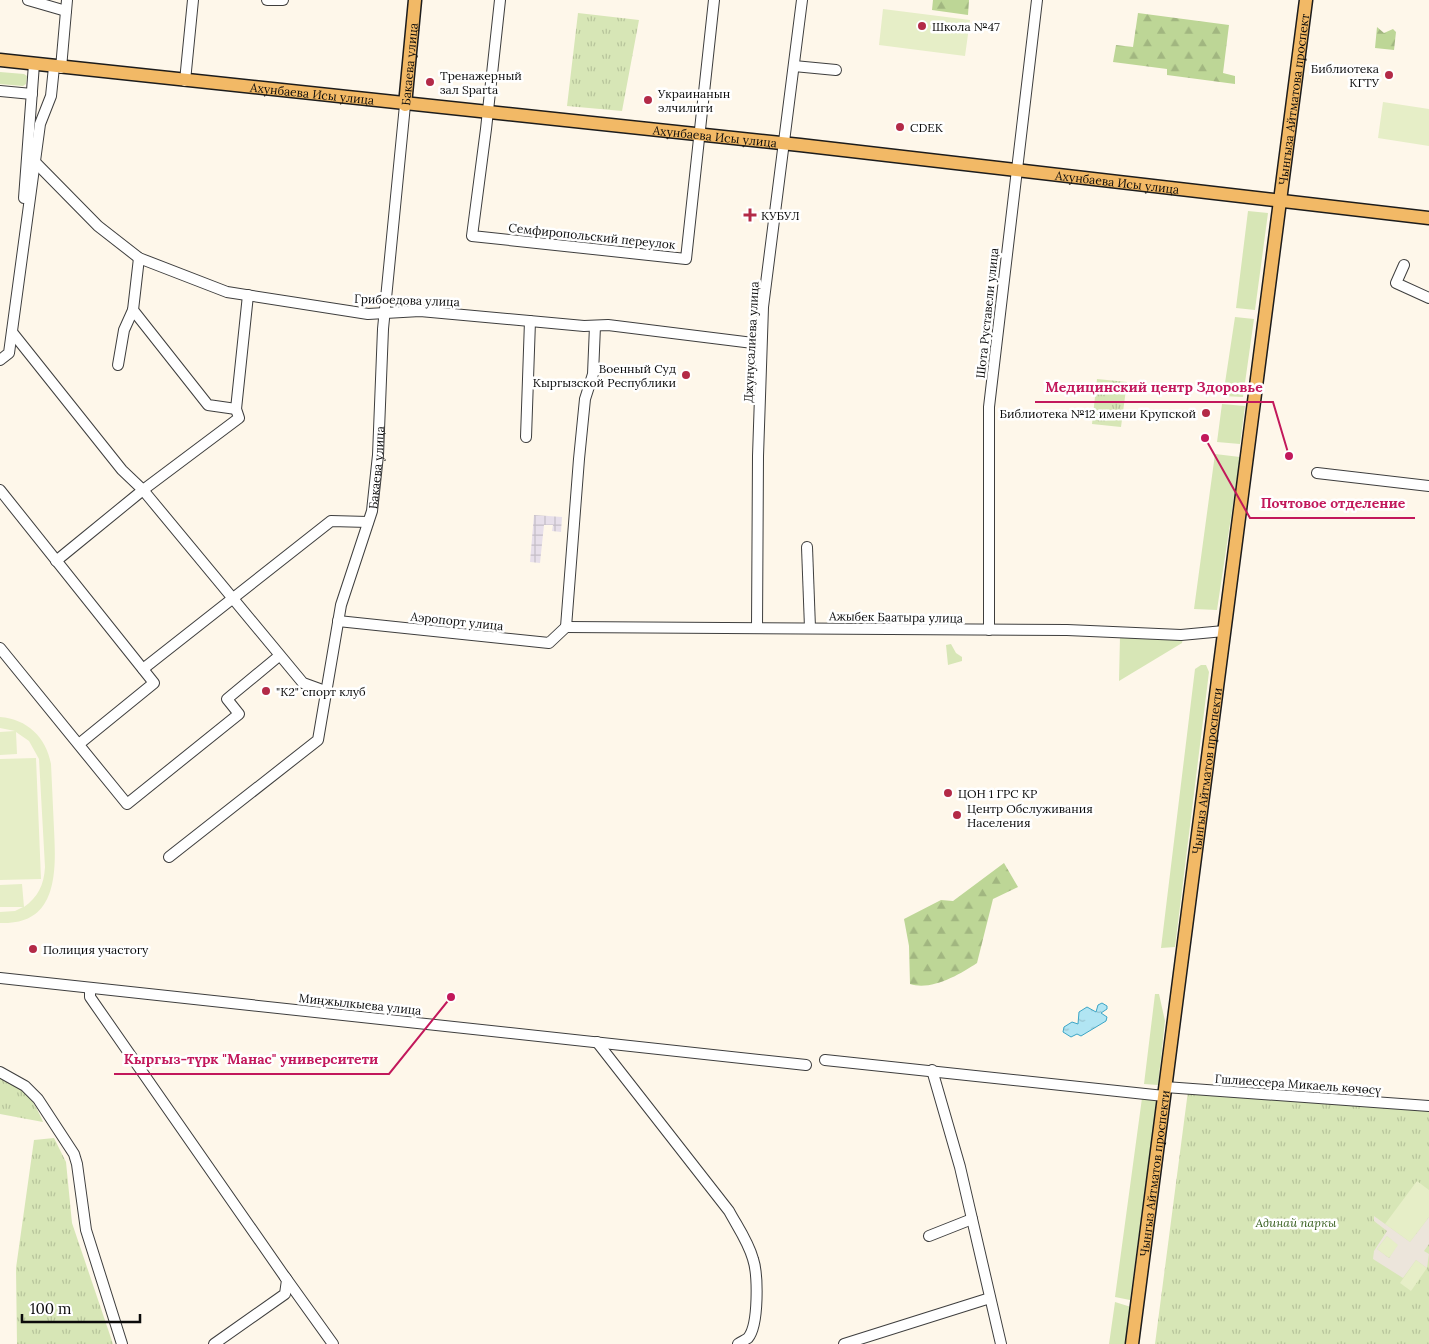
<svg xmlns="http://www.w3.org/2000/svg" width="1429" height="1344" font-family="Lora,serif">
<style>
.industrial{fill:url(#industrial-grid)}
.grass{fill:#d7e6b6}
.forest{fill:url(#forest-firs)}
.park{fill:url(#park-tufts)}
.pitch{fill:#e6eec7}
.plaza{fill:#ece5db;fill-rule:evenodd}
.water{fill:url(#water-ripples);stroke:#3ca5c6}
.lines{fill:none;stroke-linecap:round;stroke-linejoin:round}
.minor-casing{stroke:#3e3e3e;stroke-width:12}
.major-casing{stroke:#1c1c1c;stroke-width:15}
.minor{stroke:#fff;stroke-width:10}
.major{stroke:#f2b966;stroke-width:12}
.poi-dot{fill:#b32a47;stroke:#fff;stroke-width:2}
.labels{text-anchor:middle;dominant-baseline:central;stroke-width:5;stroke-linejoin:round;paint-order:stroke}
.poi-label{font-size:12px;fill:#0b0b0b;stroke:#fff;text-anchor:start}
.street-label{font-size:12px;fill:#0b0b0b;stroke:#fff}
.park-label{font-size:12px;font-style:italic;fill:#375f1f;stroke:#fff}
.leader{fill:none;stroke:#c2185b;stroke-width:2}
.callout-dot{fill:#c2185b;stroke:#fff;stroke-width:2}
.callout-label{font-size:14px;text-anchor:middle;font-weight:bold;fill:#c2185b;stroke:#fff;stroke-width:5;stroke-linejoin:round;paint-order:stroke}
</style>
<defs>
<pattern id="industrial-grid" width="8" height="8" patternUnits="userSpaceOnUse" patternTransform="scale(1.25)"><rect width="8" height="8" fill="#e7dfea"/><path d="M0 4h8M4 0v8" fill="none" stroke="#c5bec7"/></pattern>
<pattern id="forest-firs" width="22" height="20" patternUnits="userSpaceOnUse" patternTransform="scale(1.25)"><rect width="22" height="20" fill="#bdd696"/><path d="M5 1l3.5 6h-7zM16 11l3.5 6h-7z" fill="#a1b680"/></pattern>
<pattern id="park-tufts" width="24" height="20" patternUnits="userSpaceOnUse" patternTransform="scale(1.25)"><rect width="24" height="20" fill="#d7e6b6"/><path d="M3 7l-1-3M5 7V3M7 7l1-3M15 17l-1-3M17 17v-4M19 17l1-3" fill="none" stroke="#b7c49b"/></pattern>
<pattern id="water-ripples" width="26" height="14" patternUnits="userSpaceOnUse" patternTransform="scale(1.25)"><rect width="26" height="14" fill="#b1e5f3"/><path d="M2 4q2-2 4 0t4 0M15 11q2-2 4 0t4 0" fill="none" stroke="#97c3cf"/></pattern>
</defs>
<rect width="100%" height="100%" fill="#fef7ea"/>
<!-- industrial -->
<path class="industrial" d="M534,515L562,517L561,532L552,531L553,525H544L540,563L530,562Z"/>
<!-- grass -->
<path class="grass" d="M0,72L24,74L27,76L26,84L23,86L0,84Z
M1248,211L1268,213L1255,310L1236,308Z
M1235,317L1254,319L1243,397L1223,396Z
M1222,404L1245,406L1240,444L1217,442Z
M1215,454L1240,457L1217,610L1194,609Z
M1120,636L1183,638L1182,643L1119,681Z
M951,644L956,653L962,657V661L948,665L946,645Z
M1201,665H1206L1209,672L1175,947L1161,948L1195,669Z
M1155,994H1159L1165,1021L1158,1085L1144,1084Z
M1142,1098L1157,1100L1130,1300L1115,1297Z
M1115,1302L1131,1307L1126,1344H1109Z"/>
<!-- forest -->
<path class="forest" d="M933,0H969L968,15L932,10Z
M1138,13L1229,25L1223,73L1235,76V84L1167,75V69L1113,62L1116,45L1133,47Z
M1377,27L1384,33L1393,29L1396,32L1394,50L1375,48Z
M1004,863L1018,887L993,899L977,963C959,975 931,991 910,984L909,946L904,919L941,900L953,901Z"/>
<!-- park -->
<path class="park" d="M578,13L639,20L622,111L567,106Z
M1097,379L1127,382L1121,427L1092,424Z
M0,1078C23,1087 34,1099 43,1122L0,1114Z
M1188,1091L1429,1108V1344H1155Z
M54,1138L66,1162L72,1223L113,1344H17L16,1268L34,1140Z"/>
<!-- pitch -->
<path class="pitch" d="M883,9L970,20L965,56L879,45Z
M1383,102L1429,109V146L1378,138Z
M0,717C27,719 46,737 51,764C52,786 53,807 54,829C56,870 59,926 0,923V912L15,911L23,907H0V885L22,884L24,907C38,897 44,885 45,867L39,759L29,741L16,732L17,754L0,755V732L15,731L0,728Z
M36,758L41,879L0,880V759Z
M1417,1181L1429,1190V1217L1410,1242L1385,1224Z
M1387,1236L1399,1245L1389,1258L1377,1249Z
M1416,1260L1427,1268L1411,1291L1400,1283Z"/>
<!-- plaza -->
<path class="plaza" d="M1374,1216L1410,1242L1429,1217V1244L1424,1251L1429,1254L1427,1268L1416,1260L1403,1278L1373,1259L1374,1251L1387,1231L1374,1221ZM1387,1236L1398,1245L1389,1258L1377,1249Z"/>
<!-- water -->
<path class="water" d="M1102,1003L1107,1006V1009L1101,1013L1107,1017L1106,1021L1081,1036L1077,1034L1071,1037L1063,1032L1064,1027L1072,1022L1078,1024L1079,1012L1087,1007L1096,1012L1098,1005Z"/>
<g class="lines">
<!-- minor casing -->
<g class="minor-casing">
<g id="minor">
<path d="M28,0L66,11"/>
<path d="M267,0H283"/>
<path d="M500,0L486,129L472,236L686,259L714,0"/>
<path d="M794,66L836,70"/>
<path d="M61,68L67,0"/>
<path d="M185,81L193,0"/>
<path d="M0,91L32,94"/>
<path d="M36,163L98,226L139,258L227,292L368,314L420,311L584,326L608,325L761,344"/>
<path d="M24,198L34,64"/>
<path d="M139,258L133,310L208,405L236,409"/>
<path d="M1404,265L1396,283L1429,298"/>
<path d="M12,332L122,470L143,490L303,683L325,691"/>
<path d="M0,360L9,353L40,124L51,96L54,67"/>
<path d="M118,365L124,330L133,310"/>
<path d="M526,437L530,321"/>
<path d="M1317,473L1429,486"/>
<path d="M0,490L154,683L79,744"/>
<path d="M807,547L810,628"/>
<path d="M56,561L143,490L239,418L236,409L248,295"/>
<path d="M338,621L549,643L566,627"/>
<path d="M566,627L1067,630L1181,635L1224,631"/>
<path d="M566,627L579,459L585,399L593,374L595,326"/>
<path d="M757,628L758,456L763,307L802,0"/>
<path d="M989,630V407L1037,0"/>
<path d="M0,648L127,804L239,714L227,699L279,656"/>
<path d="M143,669L331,521L368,522"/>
<path id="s1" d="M169,857L318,740L341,605L372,511L378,455L383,329L405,105"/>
<path d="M0,978L806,1065"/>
<path d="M90,988V997L287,1280L285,1294L214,1344"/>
<path d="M597,1042L729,1211C737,1226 748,1241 753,1259C758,1274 759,1325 748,1338C745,1340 741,1342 738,1344"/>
<path d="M825,1060L1164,1096"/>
<path d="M932,1070L960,1167L1001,1344"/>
<path d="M0,1072L25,1086L38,1099L74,1154L77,1164L86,1230L122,1344"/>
<path d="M1165,1087L1429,1106"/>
<path d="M929,1236L972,1219"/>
<path d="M285,1277L333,1344"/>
<path d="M844,1344L990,1298"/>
</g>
</g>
<!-- major casing -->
<g class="major-casing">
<g id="major">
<path id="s2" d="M0,60L800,145L1429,218"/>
<path id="s3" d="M405,105L415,0"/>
<path id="s4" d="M1132,1344L1306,0"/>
</g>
</g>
<!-- minor -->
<use href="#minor" class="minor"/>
<!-- major -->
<use href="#major" class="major"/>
</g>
<!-- markers -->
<g class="poi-dot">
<circle cx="922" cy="26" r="5"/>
<circle cx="1389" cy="75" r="5"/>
<circle cx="430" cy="82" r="5"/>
<circle cx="648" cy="100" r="5"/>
<circle cx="900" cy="127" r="5"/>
<path d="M747.5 207.5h5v5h5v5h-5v5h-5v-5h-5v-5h5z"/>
<circle cx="686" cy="375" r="5"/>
<circle cx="1206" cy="413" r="5"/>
<circle cx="266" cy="691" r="5"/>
<circle cx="948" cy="793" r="5"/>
<circle cx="957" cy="815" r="5"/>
<circle cx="33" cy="949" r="5"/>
</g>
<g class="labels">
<!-- poi labels -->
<g class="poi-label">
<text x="932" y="26">Школа №47</text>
<text x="1379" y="68" text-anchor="end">Библиотека<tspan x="1379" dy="14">КГТУ</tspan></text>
<text x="440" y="75">Тренажерный<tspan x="440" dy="14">зал Sparta</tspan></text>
<text x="658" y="93">Украинанын<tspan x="658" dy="14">элчилиги</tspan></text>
<text x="910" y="127">CDEK</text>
<text x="761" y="215">КУБУЛ</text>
<text x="676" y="368" text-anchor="end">Военный Суд<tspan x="676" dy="14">Кыргызской Республики</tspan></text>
<text x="1196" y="413" text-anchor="end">Библиотека №12 имени Крупской</text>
<text x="276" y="691">"К2" спорт клуб</text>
<text x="958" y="793">ЦОН 1 ГРС КР</text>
<text x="967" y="808">Центр Обслуживания<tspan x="967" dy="14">Населения</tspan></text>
<text x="43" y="949">Полиция участогу</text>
</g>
<!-- street labels -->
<g class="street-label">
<text stroke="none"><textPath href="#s3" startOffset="41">Бакаева улица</textPath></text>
<text stroke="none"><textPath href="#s2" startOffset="314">Ахунбаева Исы улица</textPath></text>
<text stroke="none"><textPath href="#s4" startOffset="1255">Чынгыза Айтматова проспект</textPath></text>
<text stroke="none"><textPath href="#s2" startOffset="719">Ахунбаева Исы улица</textPath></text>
<text stroke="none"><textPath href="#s2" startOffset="1124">Ахунбаева Исы улица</textPath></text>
<text transform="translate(592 236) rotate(6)">Семфиропольский переулок</text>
<text transform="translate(407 300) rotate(2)">Грибоедова улица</text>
<text transform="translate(987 313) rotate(-84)">Шота Руставели улица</text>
<text transform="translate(751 342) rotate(-87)">Джунусалиева улица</text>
<text stroke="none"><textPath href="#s1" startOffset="469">Бакаева улица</textPath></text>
<text transform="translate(896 617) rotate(1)">Ажыбек Баатыра улица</text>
<text transform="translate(457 621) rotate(6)">Аэропорт улица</text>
<text stroke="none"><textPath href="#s4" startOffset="578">Чынгыз Айтматов проспекти</textPath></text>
<text transform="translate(360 1004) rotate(6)">Миңжылкыева улица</text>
<text transform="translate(1298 1084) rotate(4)">Гшлиессера Микаель көчөсү</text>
<text stroke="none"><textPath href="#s4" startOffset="172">Чынгыз Айтматов проспекти</textPath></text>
</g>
<!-- park labels -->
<g class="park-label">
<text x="1296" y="1222">Адинай паркы</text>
</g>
</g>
<!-- callouts -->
<path class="leader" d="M1289 456L1273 402H1035M1205 438L1250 518H1415M451 997L389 1074H114"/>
<g class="callout-dot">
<circle cx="1289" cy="456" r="5"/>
<circle cx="1205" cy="438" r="5"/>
<circle cx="451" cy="997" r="5"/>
</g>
<g class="callout-label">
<text x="1154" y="392">Медицинский центр Здоровье</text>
<text x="1333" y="508">Почтовое отделение</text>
<text x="251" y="1064">Кыргыз-түрк "Манас" университети</text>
</g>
<!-- scale -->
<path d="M22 1314v8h118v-8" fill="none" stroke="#0b0b0b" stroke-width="2.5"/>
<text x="30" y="1314" font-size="15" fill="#0b0b0b" stroke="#ffffff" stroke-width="4" paint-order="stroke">100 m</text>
</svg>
